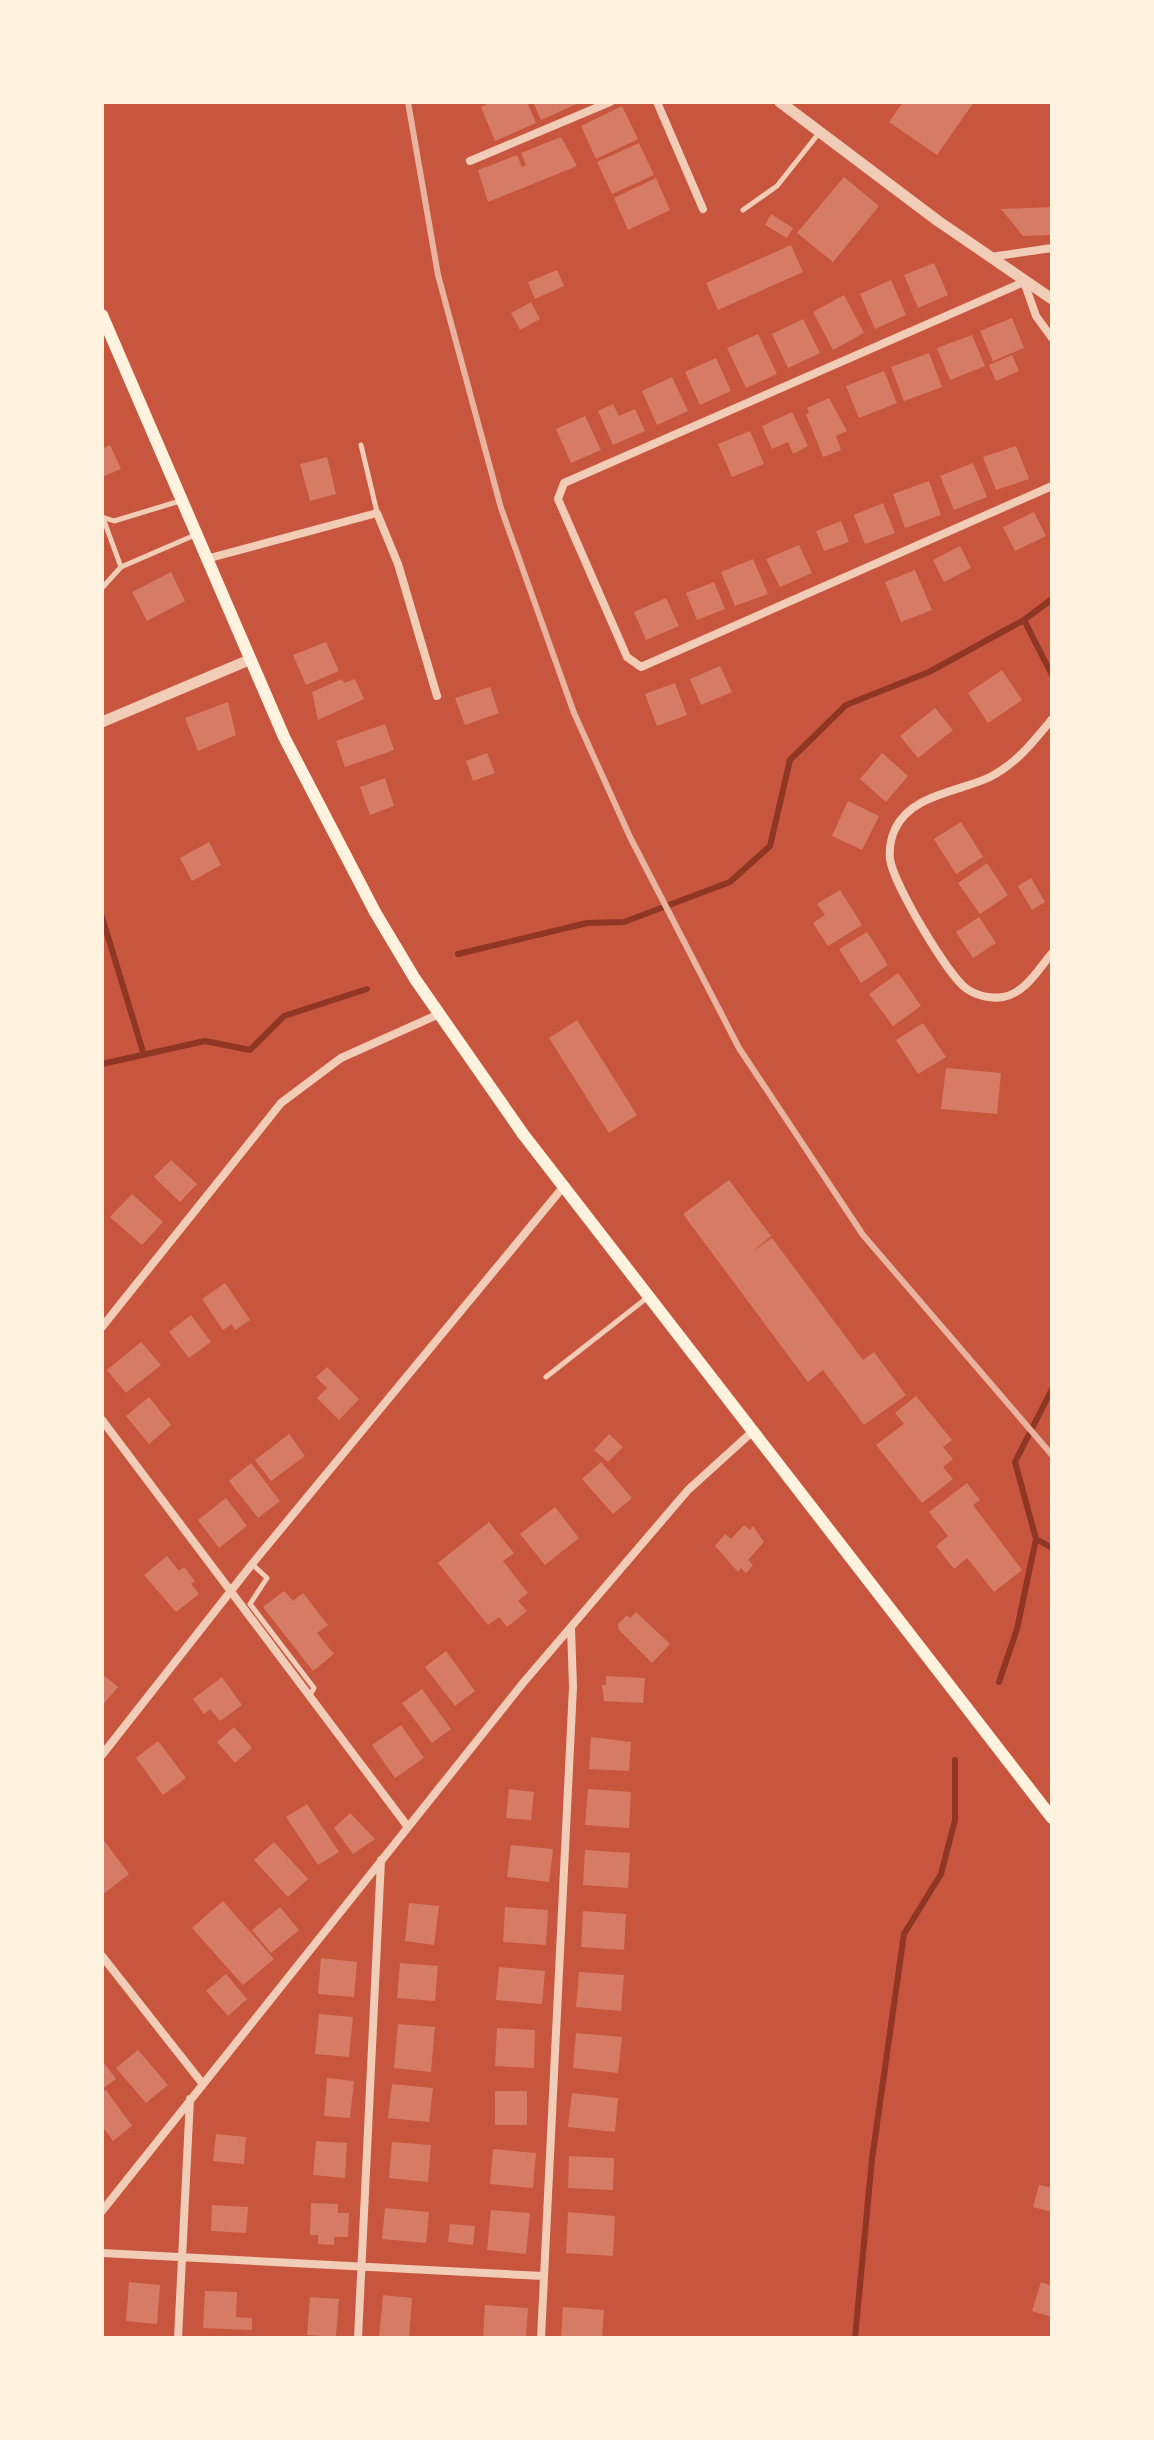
<svg xmlns="http://www.w3.org/2000/svg" width="1154" height="2440" font-family="Helvetica,sans-serif">
<style>
.lines{fill:none;stroke-linecap:round;stroke-linejoin:round}
.stream{stroke:#8f3625;stroke-width:6}
.building{fill:#d67c66}
.service{stroke:#f1ccb7;stroke-width:5}
.minor{stroke:#f1ccb7;stroke-width:8}
.tertiary{stroke:#f1ccb7;stroke-width:11}
.secondary{stroke:#fff3e0;stroke-width:12}
.rail{stroke:#e9b49f;stroke-width:6}
</style>
<rect width="100%" height="100%" fill="#c8553d"/>
<g class="lines">
<!-- stream -->
<path class="stream" d="M1024,620L1052,675
M102,917L144,1055
M458,954L587,923L624,922L730,882L770,846L790,760L846,705L929,672L1024,620L1052,599
M102,1064L205,1041L250,1050L284,1016L367,989
M1036,1539L1052,1548
M999,1682L1017,1629L1036,1539L1015,1462L1052,1389
M855,2338L872,2159L904,1934L941,1874L955,1820V1760"/>
</g>
<!-- building -->
<path class="building" d="M492,102H527L536,123L495,141L481,107Z
M533,102H581L541,120Z
M903,102H974L937,155L889,122Z
M622,106L638,139L596,159L581,126Z
M561,137L577,166L488,202L478,170L517,155L522,167L526,165L521,153Z
M639,143L654,175L612,194L597,162Z
M844,177L879,206L833,262L797,233Z
M656,178L670,210L628,230L614,198Z
M1052,207V235L1023,236L1001,209Z
M771,214L793,228L787,238L765,225Z
M791,245L803,272L718,310L706,283Z
M934,263L948,295L918,308L904,275Z
M557,270L564,286L535,299L528,282Z
M891,280L906,315L875,329L860,294Z
M844,295L864,333L833,350L813,312Z
M531,302L540,319L520,330L511,313Z
M1012,318L1024,348L993,361L980,331Z
M803,319L820,353L788,368L772,334Z
M758,334L777,374L746,388L727,348Z
M972,335L985,366L950,380L937,348Z
M929,353L942,387L904,401L891,367Z
M1012,355L1019,371L996,381L989,365Z
M716,358L731,391L700,405L685,372Z
M884,371L897,403L859,418L846,386Z
M672,377L688,411L657,425L642,391Z
M829,398L847,431L836,436L841,450L823,457L806,414L809,413L807,408Z
M613,404L619,416L635,409L645,431L613,445L598,411Z
M792,412L808,446L793,454L788,442L772,449L762,426Z
M585,416L601,450L571,463L556,429Z
M750,431L764,464L732,477L718,444Z
M110,445L121,469L102,477V449Z
M1016,446L1029,479L996,490L983,457Z
M327,457L336,494L310,501L300,464Z
M973,463L987,497L954,510L940,476Z
M929,481L941,515L905,528L893,494Z
M883,503L895,533L865,544L854,515Z
M1034,512L1046,536L1015,551L1003,527Z
M841,521L849,542L824,551L816,531Z
M799,545L812,573L780,587L766,559Z
M960,546L971,568L944,582L933,560Z
M753,559L768,594L735,606L721,572Z
M915,570L932,610L901,622L885,582Z
M171,572L185,601L147,621L132,592Z
M714,582L725,609L697,620L686,593Z
M666,598L679,626L646,640L634,612Z
M326,642L339,671L306,685L293,655Z
M720,666L732,692L701,705L690,679Z
M1002,670L1022,700L988,723L968,693Z
M342,679L344,683L355,679L364,699L318,720L312,692Z
M675,683L687,715L657,726L645,694Z
M490,687L499,713L465,725L455,698Z
M228,702L236,735L198,751L185,718Z
M935,708L953,730L918,758L900,736Z
M385,724L394,750L345,767L336,741Z
M487,753L495,773L473,781L466,761Z
M882,753L908,776L886,802L860,779Z
M385,778L394,806L370,815L360,787Z
M848,801L879,816L862,850L832,836Z
M961,822L983,857L956,874L934,839Z
M209,842L221,865L192,881L180,858Z
M987,863L1008,895L980,914L958,883Z
M1031,878L1045,902L1032,910L1018,886Z
M840,890L862,925L828,946L813,923L825,915L817,904Z
M979,917L996,943L973,958L956,932Z
M867,932L888,965L861,983L839,949Z
M898,973L921,1006L893,1026L869,994Z
M577,1020L637,1115L609,1133L549,1038Z
M923,1023L946,1057L918,1074L896,1040Z
M946,1068L1001,1073L997,1114L941,1109Z
M171,1160L197,1184L180,1202L154,1177Z
M729,1180L771,1236L753,1251L772,1238L863,1360L874,1352L906,1395L864,1425L823,1370L808,1382L683,1214Z
M132,1194L163,1222L142,1245L110,1217Z
M225,1283L250,1320L235,1330L232,1324L223,1330L202,1299Z
M191,1315L211,1342L189,1358L169,1332Z
M141,1342L161,1365L126,1393L107,1370Z
M327,1367L359,1399L339,1420L317,1398L327,1388L316,1377Z
M916,1396L952,1440L943,1447L953,1459L943,1467L953,1479L922,1503L876,1445L904,1424L895,1413Z
M149,1397L171,1425L149,1444L126,1416Z
M289,1434L305,1456L271,1481L255,1460Z
M609,1434L623,1447L608,1462L594,1450Z
M601,1462L632,1498L613,1514L582,1479Z
M251,1463L280,1501L258,1518L229,1481Z
M967,1483L980,1500L973,1505L1022,1570L994,1592L967,1558L954,1569L936,1546L948,1536L929,1512Z
M226,1498L247,1526L219,1548L198,1520Z
M555,1507L579,1538L545,1565L520,1534Z
M489,1522L514,1553L503,1561L528,1593L518,1601L527,1611L507,1627L499,1617L488,1625L438,1563Z
M744,1525L750,1530L753,1526L764,1542L748,1560L753,1565L746,1573L741,1568L738,1572L715,1546L725,1534L731,1539Z
M167,1556L179,1571L184,1567L195,1581L191,1584L199,1594L176,1612L144,1575Z
M284,1591L293,1601L303,1593L328,1625L317,1633L334,1654L313,1671L263,1607Z
M636,1612L670,1644L652,1663L619,1630L618,1624L627,1615L630,1618Z
M446,1651L475,1691L455,1706L425,1667Z
M102,1674L118,1687L102,1706Z
M606,1676L645,1678L643,1703L604,1701L602,1685H606Z
M222,1677L242,1705L220,1721L210,1709L204,1714L193,1699Z
M422,1689L451,1729L432,1743L402,1703Z
M401,1725L424,1758L395,1778L372,1745Z
M234,1727L252,1748L235,1763L217,1742Z
M591,1737L631,1742L629,1771L589,1769Z
M158,1741L186,1778L163,1795L136,1758Z
M509,1789L534,1792L531,1820L506,1818Z
M588,1789L631,1792L629,1828L585,1825Z
M307,1804L339,1852L318,1865L286,1817Z
M350,1813L375,1839L353,1854L334,1828Z
M102,1838L129,1874L102,1895Z
M274,1842L308,1879L288,1897L254,1860Z
M511,1845L553,1849L549,1882L507,1877Z
M585,1850L630,1853L628,1888L583,1885Z
M223,1901L274,1959L243,1985L192,1928Z
M409,1903L439,1906L434,1945L405,1941Z
M280,1907L299,1930L271,1953L252,1930Z
M505,1907L548,1910L546,1945L503,1942Z
M583,1911L626,1914L624,1950L581,1947Z
M321,1958L357,1962L354,1997L318,1994Z
M400,1963L438,1966L435,2001L397,1998Z
M499,1967L545,1971L542,2004L496,2000Z
M579,1972L624,1975L621,2011L576,2007Z
M226,1974L247,1999L228,2016L206,1991Z
M319,2014L353,2017L349,2057L315,2054Z
M398,2024L435,2027L431,2072L394,2068Z
M497,2028L535,2030L534,2068L495,2066Z
M576,2033L622,2037L618,2073L573,2068Z
M138,2050L168,2085L146,2103L116,2068Z
M104,2063L116,2079L102,2089V2064Z
M327,2078L354,2081L350,2118L324,2116Z
M392,2084L433,2088L429,2122L388,2118Z
M106,2090L132,2126L113,2141L102,2126V2092Z
M495,2091H527V2125H495Z
M572,2093L618,2098L615,2132L568,2127Z
M216,2134L246,2137L244,2164L213,2161Z
M316,2141L347,2143L345,2178L313,2175Z
M392,2142L431,2145L428,2182L389,2178Z
M493,2149L536,2153L533,2188L490,2184Z
M569,2156L614,2158L613,2190L568,2188Z
M1039,2185L1052,2188V2212L1033,2207Z
M311,2203L338,2204V2213H349L348,2237H334V2245L318,2244V2235H310Z
M212,2205L248,2207L246,2233L211,2231Z
M385,2208L429,2212L426,2243L382,2239Z
M491,2210L530,2213L526,2254L487,2250Z
M568,2212L615,2216L613,2256L566,2253Z
M450,2224L475,2226L473,2245L448,2242Z
M129,2282L160,2285L157,2324L126,2321Z
M1041,2282L1052,2286V2317L1032,2311Z
M205,2291L237,2292L236,2317L252,2318V2330L203,2328Z
M383,2295L412,2298L409,2338L379,2337Z
M310,2297L339,2299L336,2337L307,2335Z
M485,2305L528,2308L526,2338H483Z
M563,2307L604,2310L602,2338H561Z"/>
<g class="lines">
<!-- service -->
<path class="service" d="M743,210L777,186L819,133
M361,445L377,512
M102,517L114,521L180,501
M103,518L121,567
M102,588L121,567L195,535
M546,1377L648,1297
M252,1564L267,1578L250,1604L314,1688L309,1697"/>
<!-- minor -->
<path class="minor" d="M657,102L703,209
M470,161L610,102
M990,257L1052,248
M1052,338L1036,316L1024,282L564,483L558,499L627,657L641,667L1052,486
M206,559L377,513L398,564L437,696
M1052,719C1034,741 1016,764 990,777C959,792 912,794 895,829C891,838 889,848 890,859C893,883 948,976 967,989C977,996 991,999 1003,997C1025,993 1038,970 1052,953
M102,1327L281,1103L341,1058L439,1014
M102,1420L408,1827
M102,1755L252,1564L564,1186
M102,1956L202,2083
M102,2211L523,1683L688,1490L752,1432
M102,2253L543,2276
M178,2338L190,2099
M358,2338L381,1860
M541,2338L573,1687L571,1628"/>
<!-- tertiary -->
<path class="tertiary" d="M780,102L938,221L1052,299
M102,722L249,660"/>
<!-- secondary -->
<path class="secondary" d="M102,315L284,737L375,912L415,979L523,1134L1052,1818"/>
<!-- rail -->
<path class="rail" d="M408,102L438,275L501,508L574,713L630,837L739,1048L863,1235L1052,1455"/>
</g>
<!-- border -->
<rect width="1154" height="2440" fill="none" stroke="#fff3e0" stroke-width="208"/>
</svg>
